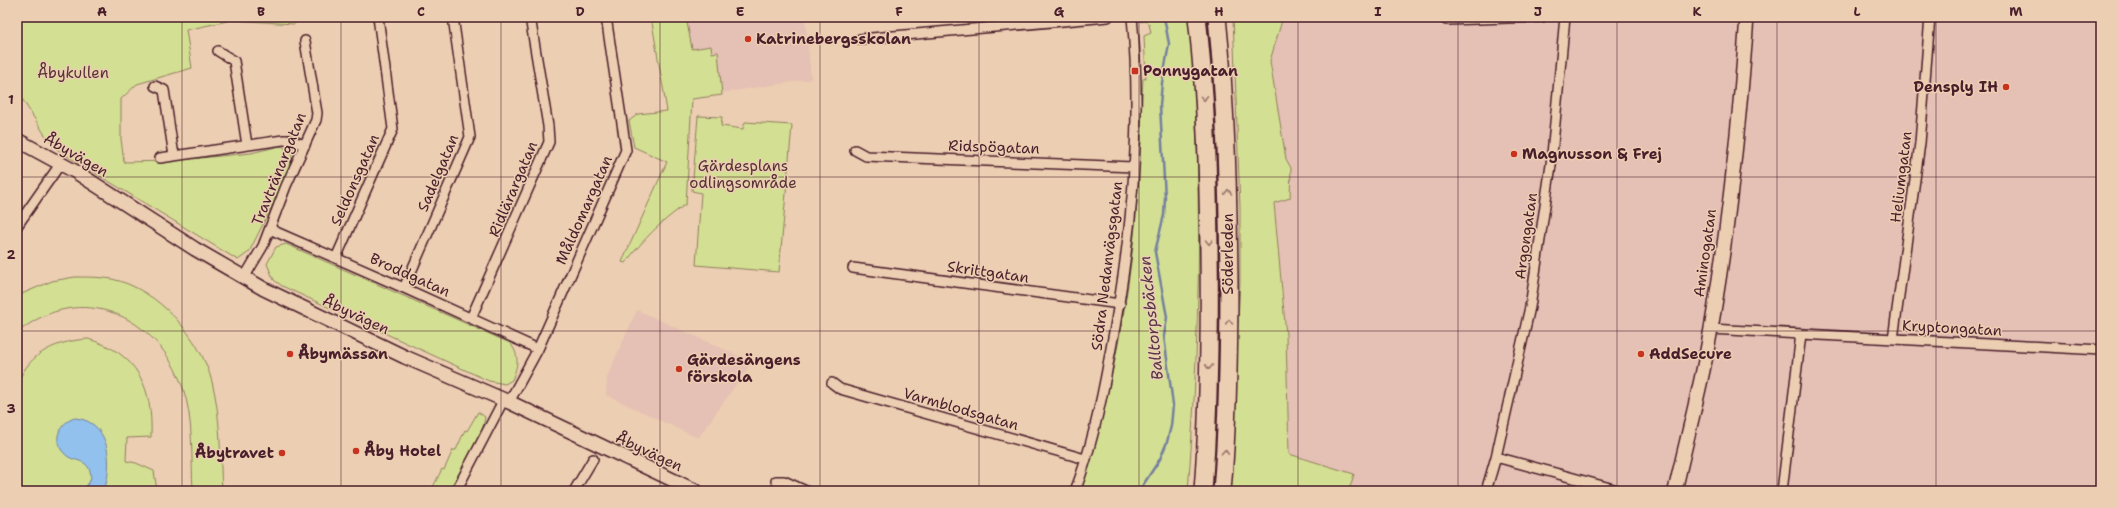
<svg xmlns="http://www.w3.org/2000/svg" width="2118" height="508" font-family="'Shantell Sans',sans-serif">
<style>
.built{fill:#e5c0b4}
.green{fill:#d3df92;stroke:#8e7f5e}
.water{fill:#92c1ed;stroke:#75809f}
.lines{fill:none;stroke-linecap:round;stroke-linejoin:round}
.stream{stroke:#75809f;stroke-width:2.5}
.street-casing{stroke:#4a1f2b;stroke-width:12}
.secondary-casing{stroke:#4a1f2b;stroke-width:16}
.highway-casing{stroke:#4a1f2b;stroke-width:20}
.street{stroke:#ecceb2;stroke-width:9}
.secondary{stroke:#ecceb2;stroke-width:13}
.highway{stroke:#ecceb2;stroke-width:17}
.oneway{stroke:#9b766e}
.grid{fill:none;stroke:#4a1f2b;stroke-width:1;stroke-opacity:0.55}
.poi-dot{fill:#c8321e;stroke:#ecceb2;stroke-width:1.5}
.labels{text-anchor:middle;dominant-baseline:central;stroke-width:3;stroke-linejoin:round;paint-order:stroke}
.poi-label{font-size:15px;font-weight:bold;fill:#4a1f2b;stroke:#ecceb2;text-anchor:start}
.park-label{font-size:15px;fill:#583235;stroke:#ecceb2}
.street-label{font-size:15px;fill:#4a1f2b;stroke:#ecceb2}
.water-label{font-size:16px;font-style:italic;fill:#553748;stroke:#ecceb2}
.neatline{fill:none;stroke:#4a1f2b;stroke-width:1.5}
.grid-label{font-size:13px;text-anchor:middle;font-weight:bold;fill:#4a1f2b}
</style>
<rect width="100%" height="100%" fill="#ecceb2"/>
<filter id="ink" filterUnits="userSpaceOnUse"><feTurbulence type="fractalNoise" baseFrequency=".025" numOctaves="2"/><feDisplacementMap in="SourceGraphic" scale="8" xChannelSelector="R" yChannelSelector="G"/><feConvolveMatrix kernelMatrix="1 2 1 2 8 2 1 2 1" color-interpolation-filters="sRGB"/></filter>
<g filter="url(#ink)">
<!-- built -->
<path class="built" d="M685,17H805L811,79L721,93L692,61Z
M1283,17H2101V491H1349L1353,474L1289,454L1286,335L1274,202L1291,168L1286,159L1270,61Z
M637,310L752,362L698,438L606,395L607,377Z"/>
<!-- green -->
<path class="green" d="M17,17H304L294,24L232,20L186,30L192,68L137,84L121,99V139L124,162L170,161L251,153L276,147L282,146L292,154V162L288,174L249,252L238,260L59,151L45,135L17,91Z
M651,17H686L692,49L711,46L712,53L718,52L722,95L692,99L686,204C659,223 645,238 625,263L622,262L667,162L634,147L629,121L638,114L667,111Z
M1137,17H1188C1194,60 1195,103 1197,147C1201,261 1197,376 1188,491H1081C1109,402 1128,308 1136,215C1140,170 1140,124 1143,79L1146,78L1144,36L1151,33L1149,24L1145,21L1141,22Z
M1233,17H1283L1270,61L1286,159L1291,168L1290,198L1274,203L1286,335L1289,454L1354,474L1349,491H1229L1240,282V208Z
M698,116L722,117L721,126L743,129L745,122L792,125L779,272L696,265L701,193L692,191Z
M286,244L510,343C520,356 518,365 512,380L505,384L489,381L282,286L274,280L267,264L276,247Z
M75,277C88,277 100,277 112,279C158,289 201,338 212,382C221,416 220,455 222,491H193C191,458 194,420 183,388C158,315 80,280 17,333V296L52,281Z
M88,339C138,353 153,388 151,437L127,438L126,461L136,463L154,471L157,491H17C17,464 17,438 17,411C17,403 15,391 18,383C29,352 58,341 88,339Z
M478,412L485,417C481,444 462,468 448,491H431L442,469L444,470L453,450H456L465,430L467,431Z"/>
<!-- water -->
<path class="water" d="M75,418C111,421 113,465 104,491H81C88,484 93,481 90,471C85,457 72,463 64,453C51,440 60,422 75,418Z"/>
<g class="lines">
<!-- stream -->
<path class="stream" d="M1139,491L1160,459L1167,442L1171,426L1173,405L1164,336L1167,317L1155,252L1164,215L1165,198L1160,105L1162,83L1169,44L1164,17"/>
<!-- street casing -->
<g class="street-casing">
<path id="street" d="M1565,17L1551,165L1530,307L1496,457L1621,491
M1446,20L1542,17
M860,39L1108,17
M218,51L234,61L247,145
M155,86L164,90L174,156
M855,150L866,156L1133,167
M160,158L283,140H290L305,145
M17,226L61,163
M271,228L274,231L404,288L538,349
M336,258L393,129L378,17
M853,268L1120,304
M244,278L263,246L286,186L316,120L317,113L305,41
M404,288L470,137L453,17
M471,318L549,142L548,126L530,17
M1710,329L2101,350
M1893,339L1920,143L1930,17
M832,383L840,389L1085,459
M509,402L538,349L626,150L606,17
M776,481H784L806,491
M456,491L504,399
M574,491L593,459
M1075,491C1092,448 1102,399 1110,354C1131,244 1143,129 1132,17
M1486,491L1496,457
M1782,491L1801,334"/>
</g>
<!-- secondary casing -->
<g class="secondary-casing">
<path id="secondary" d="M17,140L76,172L195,249L264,289L405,357L509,402L696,491
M1675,491C1685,446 1697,401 1706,356C1727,246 1739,129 1747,17"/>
</g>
<!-- highway casing -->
<g class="highway-casing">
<path id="highway" d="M1197,17C1206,94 1208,172 1209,249C1210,330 1209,411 1203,491
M1217,17C1226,104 1228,192 1229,280C1229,350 1228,421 1222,491"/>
</g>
<!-- street -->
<use href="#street" class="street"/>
<!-- secondary -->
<use href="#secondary" class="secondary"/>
<!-- highway -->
<use href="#highway" class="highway"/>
</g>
<!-- one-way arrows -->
<defs><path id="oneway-chevron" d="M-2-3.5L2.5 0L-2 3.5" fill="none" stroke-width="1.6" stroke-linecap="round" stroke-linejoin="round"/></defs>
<g class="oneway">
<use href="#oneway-chevron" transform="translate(1204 98) rotate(86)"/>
<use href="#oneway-chevron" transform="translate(1228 192) rotate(-91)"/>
<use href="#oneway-chevron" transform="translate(1209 242) rotate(89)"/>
<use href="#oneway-chevron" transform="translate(1229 322) rotate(-90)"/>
<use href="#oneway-chevron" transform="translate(1209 367) rotate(91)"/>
<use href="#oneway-chevron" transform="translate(1225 452) rotate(-87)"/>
</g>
</g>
<!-- grid -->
<path class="grid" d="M182,17V491M341,17V491M501,17V491M660,17V491M820,17V491M979,17V491M1139,17V491M1298,17V491M1458,17V491M1617,17V491M1777,17V491M1936,17V491M17,177H2101M17,331H2101"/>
<!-- markers -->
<g class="poi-dot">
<circle cx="748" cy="39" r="4"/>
<rect x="1131" y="67" width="8" height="8" rx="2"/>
<circle cx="2006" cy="87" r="4"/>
<circle cx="1514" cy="154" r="4"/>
<circle cx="290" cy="354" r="4"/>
<circle cx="1641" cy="354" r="4"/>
<circle cx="679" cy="369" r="4"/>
<circle cx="356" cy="451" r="4"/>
<circle cx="282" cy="453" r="4"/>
</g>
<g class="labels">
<!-- poi labels -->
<g class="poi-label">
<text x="756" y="39">Katrinebergsskolan</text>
<text x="1143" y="71">Ponnygatan</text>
<text x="1998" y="87" text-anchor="end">Densply IH</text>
<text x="1522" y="154">Magnusson &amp; Frej</text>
<text x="298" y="354">Åbymässan</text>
<text x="1649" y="354">AddSecure</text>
<text x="687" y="360">Gärdesängens<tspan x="687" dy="17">förskola</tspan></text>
<text x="364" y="451">Åby Hotel</text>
<text x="274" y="453" text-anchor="end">Åbytravet</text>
</g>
<!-- park labels -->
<g class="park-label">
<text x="73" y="73">Åbykullen</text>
<text x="743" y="166">Gärdesplans<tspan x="743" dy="17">odlingsområde</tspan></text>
</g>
<!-- street labels -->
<g class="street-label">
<text transform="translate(994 147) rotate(2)">Ridspögatan</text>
<text transform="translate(76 155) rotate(30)">Åbyvägen</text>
<text transform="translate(279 169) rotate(-68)">Travtränargatan</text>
<text transform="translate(438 173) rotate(-67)">Sadelgatan</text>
<text transform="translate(1901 177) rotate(-83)">Heliumgatan</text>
<text transform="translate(355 180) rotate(-66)">Seldonsgatan</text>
<text transform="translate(513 189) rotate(-67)">Ridlärargatan</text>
<text transform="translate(584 210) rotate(-66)">Måldomargatan</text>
<text transform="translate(1526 236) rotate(-82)">Argongatan</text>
<text transform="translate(1705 253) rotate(-82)">Aminogatan</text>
<text transform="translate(1228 254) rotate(-90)">Söderleden</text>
<text transform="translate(1107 266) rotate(-83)">Södra Nedanvägsgatan</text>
<text transform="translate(988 272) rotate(8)">Skrittgatan</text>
<text transform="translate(410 275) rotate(24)">Broddgatan</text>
<text transform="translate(356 315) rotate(25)">Åbyvägen</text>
<text transform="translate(1952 328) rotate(3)">Kryptongatan</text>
<text transform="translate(961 409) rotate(16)">Varmblodsgatan</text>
<text transform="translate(649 452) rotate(25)">Åbyvägen</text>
</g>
<!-- water labels -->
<g class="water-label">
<text transform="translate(1151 318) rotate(-96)">Balltorpsbäcken</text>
</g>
</g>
<!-- margin -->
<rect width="2118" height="508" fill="none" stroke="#ecceb2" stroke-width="44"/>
<rect x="22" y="22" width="2074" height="464" class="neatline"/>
<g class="grid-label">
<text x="102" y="16">A</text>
<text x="261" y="16">B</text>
<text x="421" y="16">C</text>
<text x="580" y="16">D</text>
<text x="740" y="16">E</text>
<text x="899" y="16">F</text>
<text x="1059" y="16">G</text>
<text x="1219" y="16">H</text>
<text x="1378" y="16">I</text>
<text x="1538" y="16">J</text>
<text x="1697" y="16">K</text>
<text x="1857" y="16">L</text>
<text x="2016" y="16">M</text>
<text x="11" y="104">1</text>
<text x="11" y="259">2</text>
<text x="11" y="413">3</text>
</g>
</svg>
